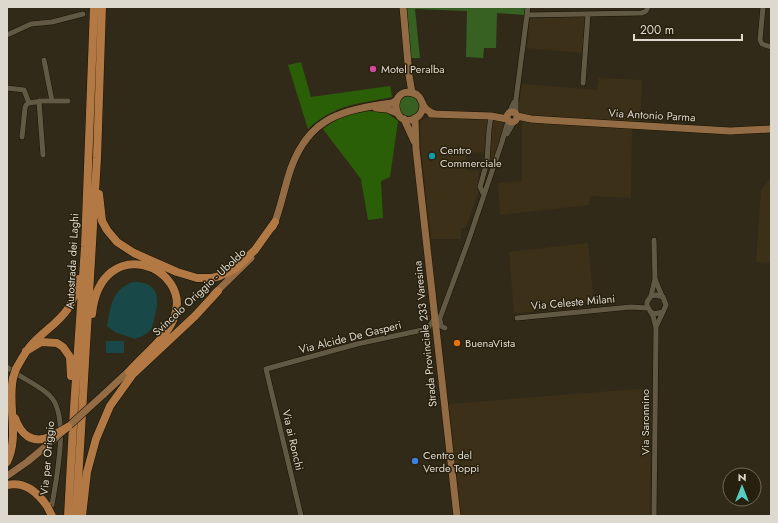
<svg xmlns="http://www.w3.org/2000/svg" width="778" height="523" font-family="Jost,sans-serif">
<style>
.built{fill:#3c3118}
.green{fill:#366122}
.forest{fill:#2a5f07}
.water{fill:#194849}
.lines{fill:none;stroke-linecap:round;stroke-linejoin:round}
.minor-casing{stroke:#1a1303;stroke-width:6}
.major-casing{stroke:#1a1303;stroke-width:8}
.highway-casing{stroke:#1a1303;stroke-width:9}
.minor{stroke:#625945;stroke-width:5}
.major{stroke:#936c45;stroke-width:7}
.highway{stroke:#b37945;stroke-width:8}
.major-bridge-casing{stroke:#1a1303;stroke-width:8;stroke-linecap:butt}
.highway-bridge-casing{stroke:#1a1303;stroke-width:9;stroke-linecap:butt}
.major-bridge{stroke:#936c45;stroke-width:7}
.highway-bridge{stroke:#b37945;stroke-width:8}
.hotel-dot{fill:#d1479c;stroke:#28200e;stroke-width:1.5}
.culture-dot{fill:#0f9aa8;stroke:#28200e;stroke-width:1.5}
.food-dot{fill:#e8710a;stroke:#28200e;stroke-width:1.5}
.shop-dot{fill:#3f7fe0;stroke:#28200e;stroke-width:1.5}
.labels{text-anchor:middle;dominant-baseline:central;stroke-width:3;stroke-linejoin:round;paint-order:stroke}
.poi-label{font-size:11px;fill:#ded9ce;stroke:#28200e;text-anchor:start}
.street-label{font-size:11px;fill:#ded9ce;stroke:#28200e}
</style>
<rect width="100%" height="100%" fill="#322a18"/>
<!-- built -->
<path class="built" d="M583,16L585,18L583,53L527,48L530,19Z
M599,78L642,80L640,122L525,117L521,114L519,107L522,84L597,90Z
M429,117L488,120L486,153L467,152L466,170L479,171L477,190L479,191L466,227L461,228V239H431L419,129L421,121Z
M496,120L503,122L506,124L491,165L488,164L492,124Z
M522,122L632,128L631,198L590,196L589,205L500,215L498,183L522,181Z
M771,178V263L756,262L761,190Z
M588,243L594,303L514,314L509,252Z
M651,388L650,516H461L449,404Z"/>
<!-- green -->
<path class="green" d="M406,7H525V15L497,13L496,48H484L483,58L466,57L467,11L415,9L420,58H411Z
M399 106a10 10 0 1 1 20 0a10 10 0 1 1-20 0Z"/>
<!-- forest -->
<path class="forest" d="M301,62L311,97L390,86L392,97C358,104 335,104 308,129L288,65Z
M369,111L387,113L398,121L390,177L381,181L383,218L368,220L361,179L323,129C338,117 350,114 369,111Z"/>
<!-- water -->
<path class="water" d="M133,282C155,281 161,295 155,315C154,319 153,325 151,329C147,334 141,337 135,339L115,332L107,326C111,307 111,290 133,282Z
M106,341H124V353H106Z"/>
<g class="lines">
<!-- minor casing -->
<g class="minor-casing">
<path id="minor" d="M763,7L760,40L762,44L771,47
M527,15L642,13L646,11L648,7
M7,35L31,24L52,22L83,14
M44,60L52,101
M583,83L588,14
M7,88L24,90L29,103L42,101H68
M39,101L43,155
M509,113L514,102
M516,114V99L528,7
M507,134L514,122
M22,137L25,108L26,105L29,103
M484,195L480,187L487,162L489,130L491,116
M655,279L662,296
M651,296L656,295L663,297L666,305L663,312L654,314L650,311L647,305V302L651,296L655,279L654,240
M650,311L653,316L656,328L654,516
M517,318L631,307L647,308
M440,320L441,326L445,328
M437,326L468,242L502,142L508,121
M656,327L663,312
M7,367C20,378 38,384 50,396C70,415 56,480 52,505
M301,516L266,369L357,344L427,329L435,318"/>
</g>
<!-- major casing -->
<g class="major-casing">
<path id="major" d="M403,7L409,75L412,93
M423,104C423,110 421,115 416,118C393,131 387,86 413,93C422,95 421,104 426,109C428,111 432,113 435,114
M376,108L387,109L397,113
M507 117a5 5 0 1 1 10 0a5 5 0 1 1-10 0Z
M431,114L491,116L507,119
M517,116L531,119L545,120L730,131L771,129
M415,118L416,149L457,516
M404,119L414,141
M273,227C281,208 284,188 291,168C310,116 343,110 392,103L397,100
M214,294L251,258
M103,395L132,368
M7,476L27,462L50,443"/>
</g>
<!-- highway casing -->
<g class="highway-casing">
<path id="highway" d="M99,194L102,221L107,230L117,242L134,253L177,272L197,278H212L220,276L235,269L255,250L275,222
M92,314C101,230 194,267 174,318C165,340 144,354 129,372
M26,351L41,342L57,343L63,347L70,357L71,376
M16,369C21,360 26,350 33,343C56,320 73,315 78,279
M15,418C21,435 32,444 50,437
M7,462C20,435 7,407 13,378
M7,485C25,481 37,492 47,506
M68,516L74,408L85,247L94,7
M76,516L97,158L102,7
M82,516L87,472L96,439L110,406L133,374L195,316L218,291"/>
</g>
<!-- minor -->
<use href="#minor" class="minor"/>
<!-- major -->
<use href="#major" class="major"/>
<!-- highway -->
<use href="#highway" class="highway"/>
<!-- major-bridge casing -->
<g class="major-bridge-casing">
<path id="major-bridge" d="M50,443L103,395"/>
</g>
<!-- highway-bridge casing -->
<g class="highway-bridge-casing">
<path id="highway-bridge" d="M13,378L16,369
M50,437L68,427
M47,506L52,516"/>
</g>
<!-- major-bridge -->
<use href="#major-bridge" class="major-bridge"/>
<!-- highway-bridge -->
<use href="#highway-bridge" class="highway-bridge"/>
</g>
<!-- markers -->
<circle class="hotel-dot" cx="373" cy="69" r="4"/>
<circle class="culture-dot" cx="432" cy="156" r="4"/>
<circle class="food-dot" cx="457" cy="343" r="4"/>
<circle class="shop-dot" cx="415" cy="461" r="4"/>
<g class="labels">
<!-- poi labels -->
<g class="poi-label">
<text x="381" y="69">Motel Peralba</text>
<text x="440" y="150">Centro<tspan x="440" dy="13">Commerciale</tspan></text>
<text x="465" y="343">BuenaVista</text>
<text x="423" y="455">Centro del<tspan x="423" dy="13">Verde Toppi</tspan></text>
</g>
<!-- street labels -->
<g class="street-label">
<text transform="translate(652 115) rotate(3)">Via Antonio Parma</text>
<text transform="translate(72 261) rotate(-87)">Autostrada dei Laghi</text>
<text transform="translate(199 292) rotate(-43)">Svincolo Origgio - Uboldo</text>
<text transform="translate(573 302) rotate(-5)">Via Celeste Milani</text>
<text transform="translate(425 334) rotate(-96)">Strada Provinciale 233 Varesina</text>
<text transform="translate(350 337) rotate(-14)">Via Alcide De Gasperi</text>
<text transform="translate(645 422) rotate(-90)">Via Saronnino</text>
<text transform="translate(293 440) rotate(77)">Via ai Ronchi</text>
<text transform="translate(47 458) rotate(-85)">Via per Origgio</text>
</g>
</g>
<!-- border -->
<rect width="778" height="523" fill="none" stroke="#ded9ce" stroke-width="16"/>
<!-- north arrow -->
<g transform="translate(742 487)"><circle r="19" fill="#28200e" stroke="#716a5b"/>
<path d="M0-3L7 15L0 10L-7 15Z" fill="#57cec2"/>
<text y="-6" font-size="11" font-weight="bold" text-anchor="middle" fill="#ded9ce">N</text>
</g>
<!-- scale -->
<path d="M634 34v6h108v-6" fill="none" stroke="#ded9ce" stroke-width="2"/>
<text x="640" y="34" font-size="12" fill="#ded9ce" stroke="#28200e" stroke-width="3" paint-order="stroke">200 m</text>
</svg>
